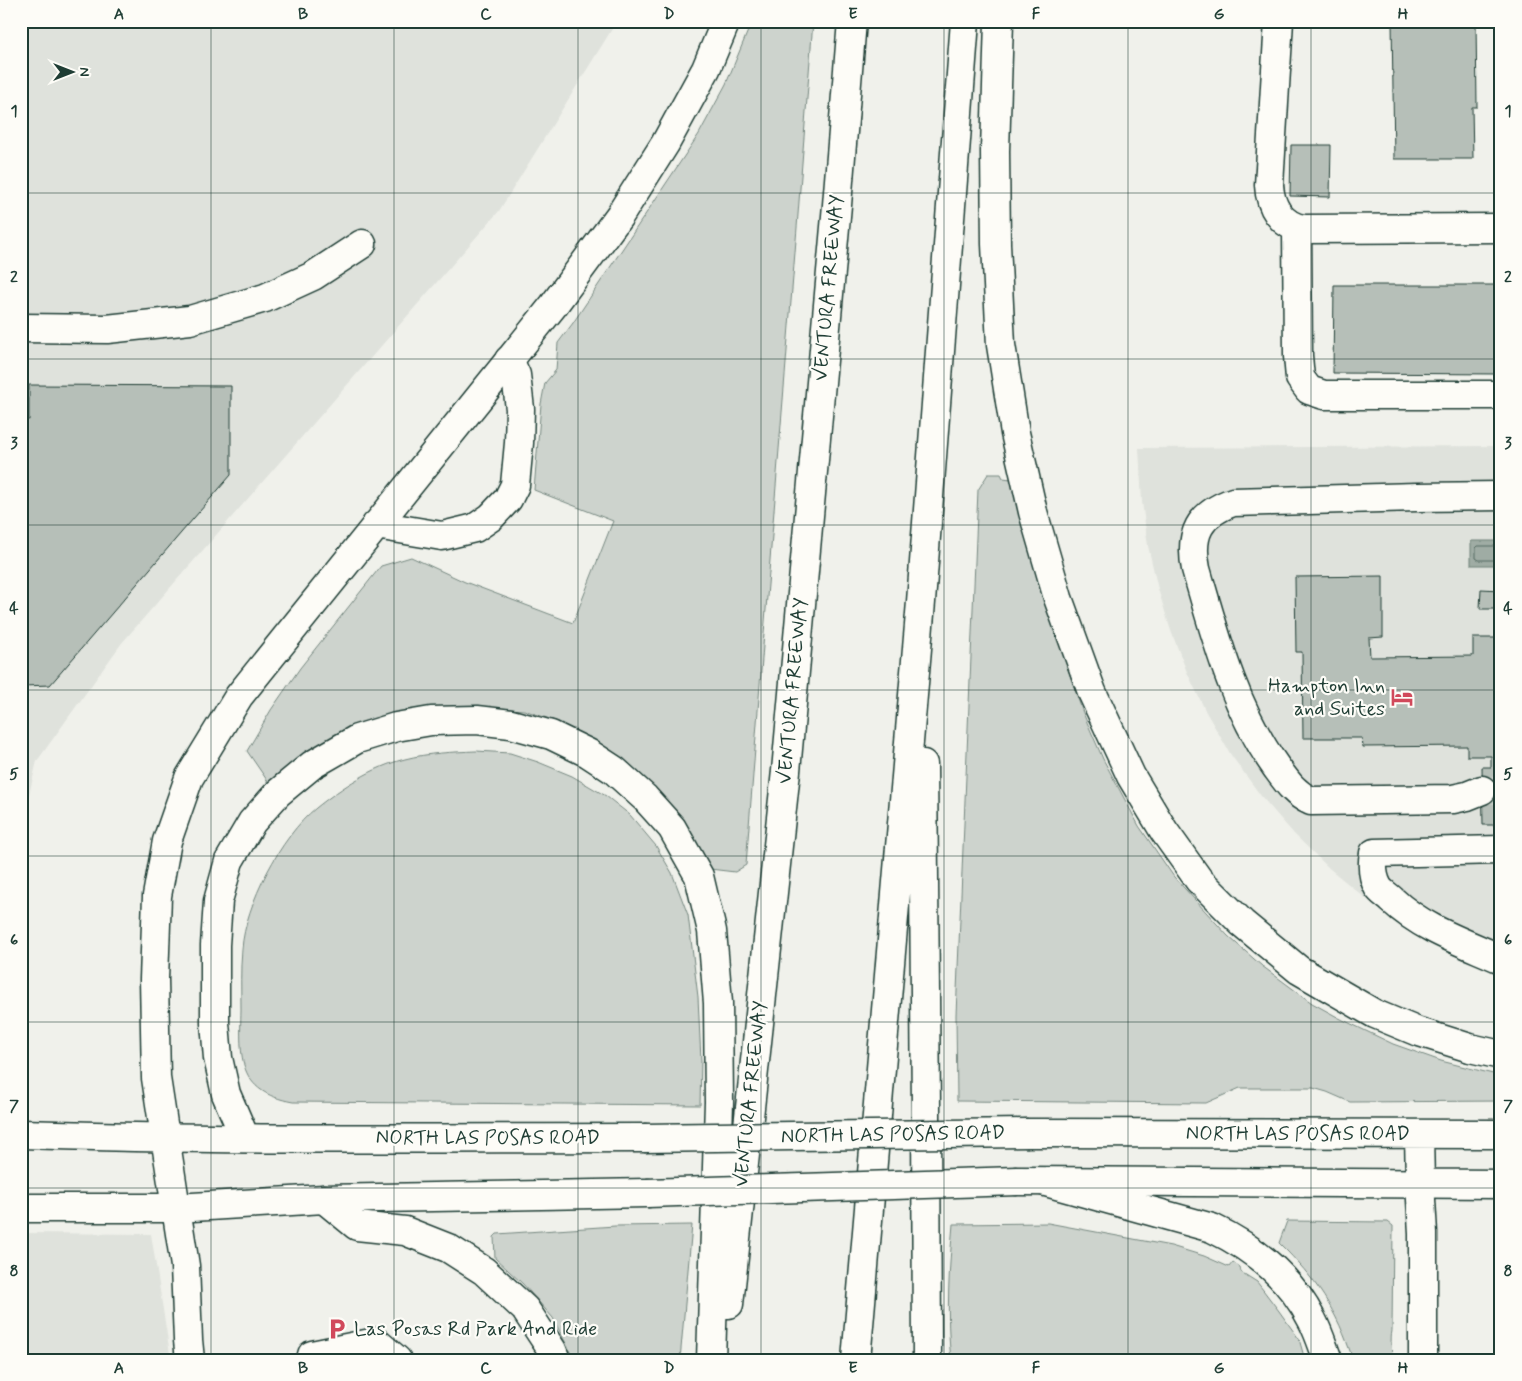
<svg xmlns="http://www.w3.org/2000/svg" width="1522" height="1381" font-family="Mynerve,sans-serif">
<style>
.built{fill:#dfe2dc}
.green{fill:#cdd3cd;stroke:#768880}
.water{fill:#9faca4;stroke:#6c8077}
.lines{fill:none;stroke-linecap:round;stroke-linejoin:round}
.shore{stroke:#526961;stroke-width:1}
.building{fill:#b6bfb8;stroke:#1f3d34}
.minor-tunnel{stroke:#c6cdc6;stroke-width:28;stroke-dasharray:28 14;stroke-linecap:butt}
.minor-casing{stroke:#1f3d34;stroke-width:31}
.major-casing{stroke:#1f3d34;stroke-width:31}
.highway-casing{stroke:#1f3d34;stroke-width:31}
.minor{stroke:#fdfcf7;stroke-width:28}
.major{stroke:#fdfcf7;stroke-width:28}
.highway{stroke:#fdfcf7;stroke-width:28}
.major-bridge-casing{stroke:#1f3d34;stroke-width:31;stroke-linecap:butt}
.major-bridge{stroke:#fdfcf7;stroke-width:28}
.grid{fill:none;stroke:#1f3d34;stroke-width:1;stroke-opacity:0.55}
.labels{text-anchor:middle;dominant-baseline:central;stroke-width:4.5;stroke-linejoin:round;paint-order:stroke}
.street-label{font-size:20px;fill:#1f3d34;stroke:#fdfcf7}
.poi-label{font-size:20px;fill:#1f3d34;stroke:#fdfcf7;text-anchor:end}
.neatline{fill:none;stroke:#1f3d34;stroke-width:2}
.grid-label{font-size:16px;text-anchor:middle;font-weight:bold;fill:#1f3d34}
</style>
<rect width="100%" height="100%" fill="#f0f1eb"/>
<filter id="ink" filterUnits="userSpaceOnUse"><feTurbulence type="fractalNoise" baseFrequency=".02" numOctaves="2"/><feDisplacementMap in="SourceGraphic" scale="10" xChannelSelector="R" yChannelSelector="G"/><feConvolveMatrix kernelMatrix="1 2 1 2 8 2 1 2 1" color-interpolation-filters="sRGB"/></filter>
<g filter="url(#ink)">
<!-- built -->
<path class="built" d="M21,21H617L499,211L121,644L37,761L21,828Z
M1501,446V975L1455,954L1411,930L1369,901L1330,869L1294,834L1261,796L1231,755L1206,712L1187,672L1171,631L1158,589L1148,546L1142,502L1139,448Z
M21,1233L151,1234L171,1360H21Z"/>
<!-- green -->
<path class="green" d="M752,21H813C792,303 767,583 746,865L735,872L710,869L690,830L670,805L636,772L595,740L558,722L524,710L464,706L429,709L271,786L247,751L271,710L300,668L381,566L411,557L465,582L573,623L613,521L534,490L541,404L545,383L556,370L558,343L573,323L699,134L726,84Z
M988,474H1001L1003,478L1011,479L1017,505L1041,590L1083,713L1103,759L1139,826L1174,877L1228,936L1262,966L1312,1003L1341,1019L1393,1044L1441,1061L1501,1076V1101L1350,1102L1327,1092L1313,1088H1240L1206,1103L957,1101L956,1015L978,490Z
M476,751L510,753L538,762L572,776L606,796L630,815L656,846L672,873L688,915L698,997L701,1061L700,1105L293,1102C237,1092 240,1057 241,1010C241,990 240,969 242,949C245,905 281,836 316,808C342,787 373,767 405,759C428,753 453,752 476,751Z
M1287,1221L1388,1222L1393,1226L1392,1331C1390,1340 1392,1350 1392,1360H1353C1337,1310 1316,1279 1279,1243Z
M1048,1223L1171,1246L1204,1256L1229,1267L1233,1262L1240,1267L1241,1272L1257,1282L1279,1311L1299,1339L1305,1360H951C946,1315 949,1269 953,1224Z
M692,1225L680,1360H574L553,1318L523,1284L495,1258L494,1237L497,1234L615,1226Z"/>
<!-- water -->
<path class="water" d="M1471,541H1501V565H1471Z"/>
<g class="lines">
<!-- shore -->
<path class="shore" d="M1501,546H1478L1476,548V558L1479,560H1501"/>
</g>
<!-- building -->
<path class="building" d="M1392,21H1476L1477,107H1472L1473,159H1394Z
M1291,145H1331L1330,197L1290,196Z
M1334,285H1501V374L1333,373Z
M29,385L231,386V475L50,685L23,686V618H21V527H26L27,483H21V419L29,420Z
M1383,576V637L1369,638L1370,657L1473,656V638H1501V825H1483L1482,767H1491V756H1467V746L1363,747L1362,738H1303L1302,652H1296L1295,577Z
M1481,589L1501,590V609H1480Z"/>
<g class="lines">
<!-- minor-tunnel -->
<path class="minor-tunnel" d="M1482,790H1501"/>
<!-- minor casing -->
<g class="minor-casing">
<path id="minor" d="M1279,21L1269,185C1270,206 1281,226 1304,229L1501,228
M1297,228L1298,356L1300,378L1309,390L1324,395H1501
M21,328L107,329L190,320L265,298L313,276L362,244
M376,525L442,536L475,528L491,517L508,499L515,485L519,443L520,409L516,375L509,360
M1482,790L1467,796L1453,799L1311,801C1295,794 1287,782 1276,767C1234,708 1216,638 1196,569C1189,534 1199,514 1233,502L1417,497L1501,496
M1501,850L1374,853C1372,864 1372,876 1378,887C1381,892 1388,896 1392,900C1423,929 1463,942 1501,959
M176,1208L185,1266L188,1340L190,1360
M311,1360L312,1355L376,1342L397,1360"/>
</g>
<!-- major casing -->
<g class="major-casing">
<path id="major" d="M1028,1133L1501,1134
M21,1134C229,1141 437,1138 644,1138
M1419,1135L1420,1183
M1017,1181L1501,1184
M21,1208H176L324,1199L647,1193"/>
</g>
<!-- highway casing -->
<g class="highway-casing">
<path id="highway" d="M999,21L995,151L996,244L1001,345L1015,433L1033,512L1058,598L1092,692L1131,776L1164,831L1199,880L1242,923L1299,970L1375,1014L1416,1031L1470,1048L1501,1055
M923,764L926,1110L927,1360
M245,1138L226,1094L218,1058L215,1023V945L218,901L229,861L252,822L278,793L312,765L357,739L396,727L431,721L477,720L511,724L551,735L588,753L614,770L645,798L672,828L699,876L712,931L718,1003L719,1102L711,1360
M1046,1182L1212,1228C1254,1248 1291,1278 1312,1320C1319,1333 1323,1347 1328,1360
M1420,1183L1423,1233V1360
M324,1199L357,1226L405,1231L448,1248L484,1271L525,1309L552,1350L556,1360
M176,1208L156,1078L154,979L157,896L167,841L189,778L239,696L553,306L620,215L665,144L706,69L726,21
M729,1304L786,771L837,205L852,21
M856,1360L921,602L965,21"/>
</g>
<!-- minor -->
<use href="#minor" class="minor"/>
<!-- major -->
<use href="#major" class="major"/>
<!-- highway -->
<use href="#highway" class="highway"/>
<!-- major-bridge casing -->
<g class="major-bridge-casing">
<path id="major-bridge" d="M644,1138L1028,1133
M647,1193L1017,1181"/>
</g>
<!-- major-bridge -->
<use href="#major-bridge" class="major-bridge"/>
</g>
</g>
<!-- grid -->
<path class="grid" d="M211,21V1360M394,21V1360M578,21V1360M761,21V1360M944,21V1360M1128,21V1360M1311,21V1360M21,193H1501M21,359H1501M21,525H1501M21,690H1501M21,856H1501M21,1022H1501M21,1188H1501"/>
<!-- icons -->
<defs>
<g id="hotel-bare" transform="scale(1.725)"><path d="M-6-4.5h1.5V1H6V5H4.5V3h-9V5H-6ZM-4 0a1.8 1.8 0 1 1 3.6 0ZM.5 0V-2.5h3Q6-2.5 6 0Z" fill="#d1495b" stroke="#fdfcf7" stroke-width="2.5" paint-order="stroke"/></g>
<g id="parking-bare" transform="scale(1.725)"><path d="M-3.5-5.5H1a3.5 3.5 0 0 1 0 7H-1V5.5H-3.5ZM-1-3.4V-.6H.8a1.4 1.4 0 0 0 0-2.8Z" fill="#d1495b" stroke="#fdfcf7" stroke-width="2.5" paint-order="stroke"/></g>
</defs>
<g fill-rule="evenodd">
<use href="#hotel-bare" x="1402" y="697"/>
<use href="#parking-bare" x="337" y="1329"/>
</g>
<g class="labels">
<!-- street labels -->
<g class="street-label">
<text transform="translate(829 288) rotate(-85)">VENTURA FREEWAY</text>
<text transform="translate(793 691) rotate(-85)">VENTURA FREEWAY</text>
<text transform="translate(751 1094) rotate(-84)">VENTURA FREEWAY</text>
<text x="1298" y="1134">NORTH LAS POSAS ROAD</text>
<text transform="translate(893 1135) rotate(-1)">NORTH LAS POSAS ROAD</text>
<text x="488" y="1138">NORTH LAS POSAS ROAD</text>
</g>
<!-- poi labels -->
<g class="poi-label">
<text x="1385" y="686">Hampton Inn<tspan x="1385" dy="23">and Suites</tspan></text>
<text x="354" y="1329" text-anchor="start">Las Posas Rd Park And Ride</text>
</g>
</g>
<!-- margin -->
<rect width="1522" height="1381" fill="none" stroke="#fdfcf7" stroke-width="55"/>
<!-- north arrow -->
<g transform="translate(72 72) rotate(90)" stroke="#fdfcf7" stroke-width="4" paint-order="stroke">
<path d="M0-4L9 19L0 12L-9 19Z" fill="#1f3d34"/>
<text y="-8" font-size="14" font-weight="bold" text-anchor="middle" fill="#1f3d34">N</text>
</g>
<rect x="28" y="28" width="1466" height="1326" class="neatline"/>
<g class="grid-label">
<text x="119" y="19">A</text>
<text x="303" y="19">B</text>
<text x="486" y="19">C</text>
<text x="669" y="19">D</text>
<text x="853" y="19">E</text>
<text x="1036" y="19">F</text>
<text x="1219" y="19">G</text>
<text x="1403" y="19">H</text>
<text x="14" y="116">1</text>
<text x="1508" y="116">1</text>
<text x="14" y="282">2</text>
<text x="1508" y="282">2</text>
<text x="14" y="448">3</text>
<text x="1508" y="448">3</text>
<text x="14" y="613">4</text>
<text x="1508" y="613">4</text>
<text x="14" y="779">5</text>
<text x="1508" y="779">5</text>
<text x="14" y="945">6</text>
<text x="1508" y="945">6</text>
<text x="14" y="1111">7</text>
<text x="1508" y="1111">7</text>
<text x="14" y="1276">8</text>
<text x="1508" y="1276">8</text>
<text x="119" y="1373">A</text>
<text x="303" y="1373">B</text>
<text x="486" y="1373">C</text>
<text x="669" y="1373">D</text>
<text x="853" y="1373">E</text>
<text x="1036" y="1373">F</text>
<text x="1219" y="1373">G</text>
<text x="1403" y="1373">H</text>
</g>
</svg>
